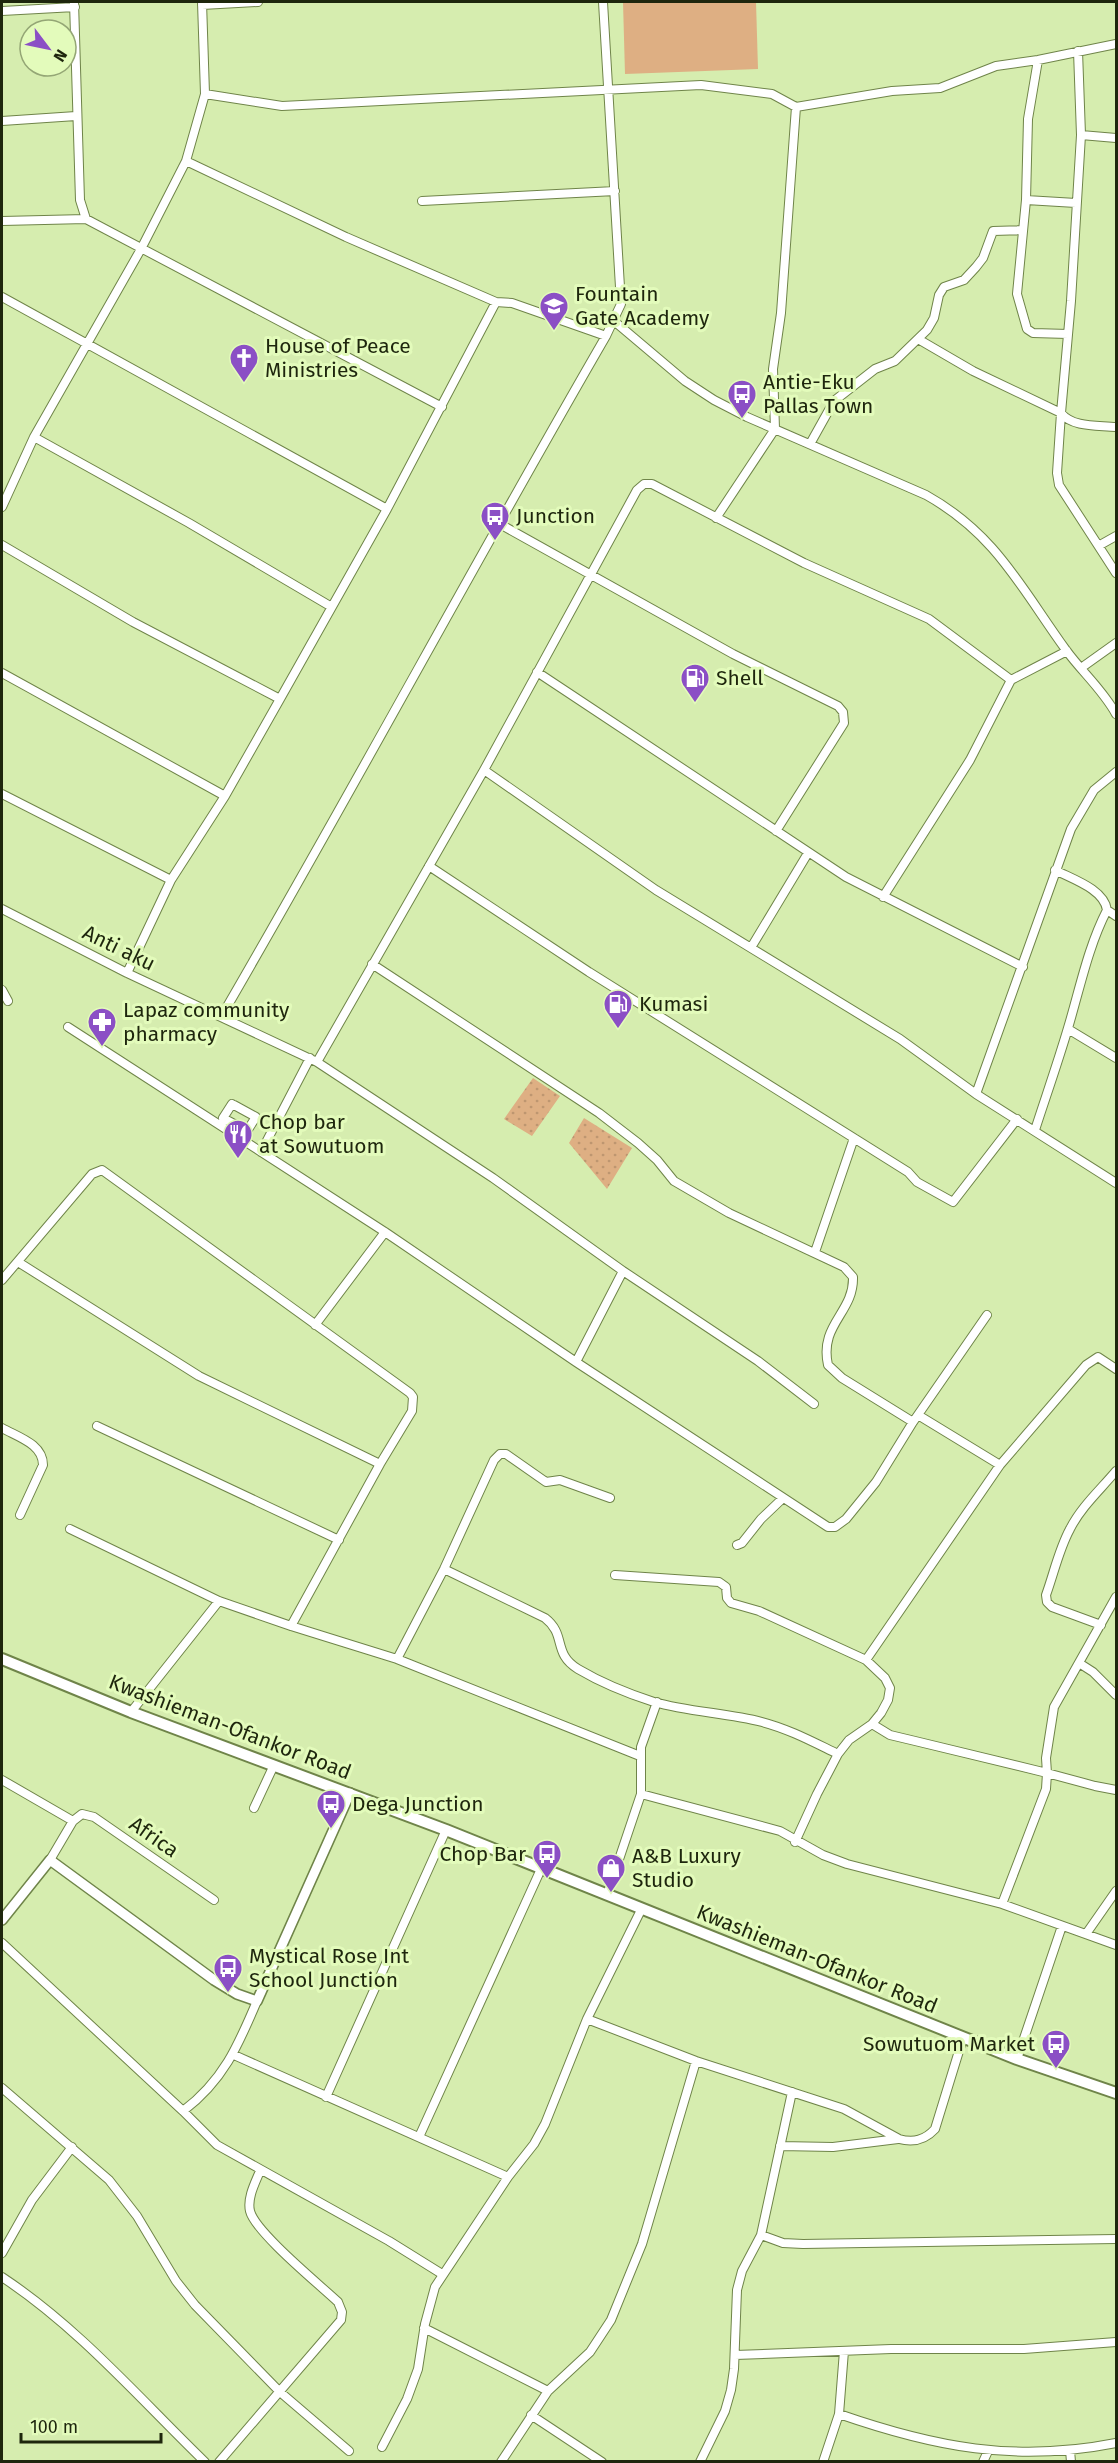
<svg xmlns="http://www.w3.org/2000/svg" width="1118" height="2463" font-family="'Fira Sans',sans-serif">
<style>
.grass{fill:url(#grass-dots)}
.garden{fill:#deaf83}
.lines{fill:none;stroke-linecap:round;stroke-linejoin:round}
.minor-casing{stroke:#6f8449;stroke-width:10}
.tertiary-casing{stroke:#6f8449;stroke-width:12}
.secondary-casing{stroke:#6f8449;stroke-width:14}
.minor{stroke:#fff;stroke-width:8}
.tertiary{stroke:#fff;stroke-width:9}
.secondary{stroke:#fff;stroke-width:10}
.labels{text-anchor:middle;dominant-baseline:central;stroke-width:6;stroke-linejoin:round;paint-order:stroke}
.poi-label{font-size:21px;fill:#1e260d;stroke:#e3fbbb;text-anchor:start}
.street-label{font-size:21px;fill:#1e260d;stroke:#e3fbbb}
</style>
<defs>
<pattern id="grass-dots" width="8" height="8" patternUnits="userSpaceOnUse" patternTransform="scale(1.5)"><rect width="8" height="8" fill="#deaf83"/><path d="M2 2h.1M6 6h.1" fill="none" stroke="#be9670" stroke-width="1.8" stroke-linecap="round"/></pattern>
</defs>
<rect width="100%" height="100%" fill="#d6edaf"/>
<!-- grass -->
<path class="grass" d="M533,1078L560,1096L532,1136L504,1119Z
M584,1118L632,1148L607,1189L569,1143Z"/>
<!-- garden -->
<path class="garden" d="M623,2H756L758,69L625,74Z"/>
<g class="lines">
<!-- minor casing -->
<g class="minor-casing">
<path id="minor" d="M74,2L80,200L86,219
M202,5L258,2
M2,11L75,7
M1078,51L1081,135L1071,301L1061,413C1073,428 1098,425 1116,427
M1038,60L1028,119L1026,200L1017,294L1027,329L1033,333L1068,334
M205,94L282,106L701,85L772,94L796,107L892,91L940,88L996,66L1038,60L1116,44
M2,121L76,116
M1081,135L1116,138
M186,161L346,237L496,302L512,303L606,336
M1026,200L1076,203
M422,201L615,191
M2,221L86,219L442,407
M2,297L387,509
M614,321L685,381L714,400L747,417L926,495C996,534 1021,588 1066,650C1082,672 1103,690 1116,714
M918,339L973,371L1061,413L1057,473L1059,485L1116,573
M34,437L189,523L330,606
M810,444L834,401L875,369L895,361L927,330L934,318L939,295L944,287L964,280L976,267L983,258L993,231L1023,230
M2,507L34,437L141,249L186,161L205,94L202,2
M716,518L775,429L773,369L781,313L796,107
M498,523L733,654L838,706L843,712L844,723L776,831
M2,545L133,622L280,699
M1100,545L1116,536
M1081,668L1116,643
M537,672L846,877L1023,967
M2,673L225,796
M484,770L656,890L900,1039L976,1094L1116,1183
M2,794L171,880
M429,866L589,972L908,1172L917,1182L953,1202L1017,1119
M1055,870C1072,879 1104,889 1107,910L1116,916
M883,897L970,760L1011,680L1067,651
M2,909L127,973L317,1062L493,1178L623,1271L758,1361L814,1404
M752,946L808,853
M372,964L599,1113L638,1143L657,1160L674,1181L729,1213L844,1267L853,1277C854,1313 819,1324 828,1365L842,1378L913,1422
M127,973L171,880L225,796L280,699L387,509L496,302
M2,990L8,1001
M221,1017C352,792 475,562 606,336L621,304L603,2
M68,1027L385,1232L576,1362L828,1527H835L846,1519L876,1482L913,1422L987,1315
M1068,1029L1116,1058
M317,1062L484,770L637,490L644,484H652L804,563L929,619L1011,680
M976,1094L1071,829L1094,790L1116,772
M232,1104L223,1118L247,1131L256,1117L234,1105
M1035,1130C1046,1096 1058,1062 1068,1028C1080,988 1088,947 1107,910
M261,1152L310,1058
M815,1252L854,1138
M18,1262L199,1376L380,1464
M2,1280L92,1174L102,1170L410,1393L413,1397L412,1411L380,1464L291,1626
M315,1325L385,1232
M576,1362L623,1271
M918,1415L1000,1465
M97,1426L339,1540
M2,1428C18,1437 43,1444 43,1465L20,1515
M70,1529L219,1601L291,1626L397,1659L640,1756
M737,1545L742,1543L761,1519L782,1499
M444,1569L545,1618C567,1635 552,1653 578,1669C600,1682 629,1694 654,1702C689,1712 727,1713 762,1722C789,1729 813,1742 838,1754
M615,1575L719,1582L726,1587L727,1598L731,1603L759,1611L866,1660L885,1678L890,1688L888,1700L881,1713L872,1724L849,1740L838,1754L817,1794L795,1842
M1101,1625L1052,1607L1047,1602L1046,1595C1054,1573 1059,1549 1070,1529C1081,1507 1100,1490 1116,1471
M397,1659L444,1569L494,1460L500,1454H506L546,1482L560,1480L610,1498
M866,1660L1000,1465L1086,1365L1098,1357L1116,1369
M1079,1663L1093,1672L1116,1695
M131,1712L219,1601
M872,1724L890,1735L911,1740L1047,1773L1095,1786L1116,1790
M2,1780L73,1821
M641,1794L780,1831L823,1855L847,1864L1002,1904L1116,1945
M254,1808L274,1765
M50,1860L73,1821L82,1814L94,1817L214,1900
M607,1895L641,1794V1747L657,1702
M1002,1904L1046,1789L1047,1773L1046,1758L1054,1707L1116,1597
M1086,1934L1116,1891
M2,1943L183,2111L217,2145L389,2241L442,2274
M587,2019L696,2061L844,2109L899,2139C914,2143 925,2140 935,2129L963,2038
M234,2055L508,2177
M1017,2059L1062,1926
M2,2088L109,2180L137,2216L176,2281L195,2305L280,2392L349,2451
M326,2097L446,1830
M183,2111C223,2081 238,2046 257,2001
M419,2137L541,1869
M780,2146L833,2147L898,2139
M761,2235L783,2243L803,2244L1116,2239
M2,2253L32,2200L72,2147
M2,2277C79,2328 139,2398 205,2462
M424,2328L548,2391
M735,2355L891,2349H1024L1116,2342
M839,2414C934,2447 1015,2463 1116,2443
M531,2415L602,2462
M382,2447L407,2399L418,2369L425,2324L435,2287L508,2177L534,2144L545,2124L587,2019L641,1910
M1070,2450L1071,2462
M219,2462L341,2320L342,2312L338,2302C320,2285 255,2232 250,2211C247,2198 255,2183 260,2171
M501,2462L548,2391L590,2352L611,2320L642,2244L696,2061
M700,2462L725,2411L731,2390L734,2369L737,2290L742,2271L761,2235L792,2092
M823,2462L839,2414L844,2351
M983,2462L988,2451"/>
</g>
<!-- tertiary casing -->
<g class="tertiary-casing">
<path id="tertiary" d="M2,1920L50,1860L214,1980L237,1994L257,2001L350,1793"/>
</g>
<!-- secondary casing -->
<g class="secondary-casing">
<path id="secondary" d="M2,1659L131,1712L446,1830L1017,2059L1116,2093"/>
</g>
<!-- minor -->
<use href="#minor" class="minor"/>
<!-- tertiary -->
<use href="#tertiary" class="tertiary"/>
<!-- secondary -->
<use href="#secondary" class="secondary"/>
</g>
<!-- icons -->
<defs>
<g id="school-pin" transform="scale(1.5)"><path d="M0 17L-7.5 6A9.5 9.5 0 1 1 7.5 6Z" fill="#8b4fc5" stroke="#e3fbbb"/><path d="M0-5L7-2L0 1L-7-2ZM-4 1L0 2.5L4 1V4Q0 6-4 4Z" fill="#fff"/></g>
<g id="church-pin" transform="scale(1.5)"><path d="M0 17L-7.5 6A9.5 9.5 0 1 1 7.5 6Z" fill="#8b4fc5" stroke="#e3fbbb"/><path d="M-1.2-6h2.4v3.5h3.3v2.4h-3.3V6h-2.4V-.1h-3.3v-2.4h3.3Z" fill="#fff"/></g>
<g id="bus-pin" transform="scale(1.5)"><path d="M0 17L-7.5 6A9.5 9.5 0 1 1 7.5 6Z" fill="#8b4fc5" stroke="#e3fbbb"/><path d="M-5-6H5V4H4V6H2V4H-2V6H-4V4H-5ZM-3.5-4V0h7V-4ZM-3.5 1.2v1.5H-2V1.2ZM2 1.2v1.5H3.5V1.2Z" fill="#fff"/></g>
<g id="fuel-pin" transform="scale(1.5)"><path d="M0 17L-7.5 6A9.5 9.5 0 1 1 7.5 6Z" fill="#8b4fc5" stroke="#e3fbbb"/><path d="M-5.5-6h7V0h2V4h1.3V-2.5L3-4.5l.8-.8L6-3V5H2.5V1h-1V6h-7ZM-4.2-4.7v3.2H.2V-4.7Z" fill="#fff"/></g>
<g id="pharmacy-pin" transform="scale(1.5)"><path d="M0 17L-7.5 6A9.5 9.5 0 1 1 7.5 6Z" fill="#8b4fc5" stroke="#e3fbbb"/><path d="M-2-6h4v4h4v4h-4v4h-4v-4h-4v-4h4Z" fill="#fff"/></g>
<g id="restaurant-pin" transform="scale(1.5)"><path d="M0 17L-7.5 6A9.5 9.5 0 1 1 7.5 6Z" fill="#8b4fc5" stroke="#e3fbbb"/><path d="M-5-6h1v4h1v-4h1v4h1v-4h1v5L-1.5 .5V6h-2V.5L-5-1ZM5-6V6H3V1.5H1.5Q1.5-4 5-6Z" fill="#fff"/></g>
<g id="shop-pin" transform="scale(1.5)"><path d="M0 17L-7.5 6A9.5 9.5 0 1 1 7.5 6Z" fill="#8b4fc5" stroke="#e3fbbb"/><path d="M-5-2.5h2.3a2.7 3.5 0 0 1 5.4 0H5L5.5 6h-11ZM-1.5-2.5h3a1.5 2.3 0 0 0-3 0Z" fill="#fff"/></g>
</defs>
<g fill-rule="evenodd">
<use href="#school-pin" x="554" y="306"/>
<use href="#church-pin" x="244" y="358"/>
<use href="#bus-pin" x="742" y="394"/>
<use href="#bus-pin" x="495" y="516"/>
<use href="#fuel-pin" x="695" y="678"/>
<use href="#fuel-pin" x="618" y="1004"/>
<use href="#pharmacy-pin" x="102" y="1022"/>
<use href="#restaurant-pin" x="238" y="1134"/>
<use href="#bus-pin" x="331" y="1804"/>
<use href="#bus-pin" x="547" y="1854"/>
<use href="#shop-pin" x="611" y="1868"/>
<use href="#bus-pin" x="228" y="1968"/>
<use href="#bus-pin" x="1056" y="2044"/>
</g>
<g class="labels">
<!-- poi labels -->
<g class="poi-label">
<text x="575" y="294">Fountain<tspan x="575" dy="24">Gate Academy</tspan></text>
<text x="265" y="346">House of Peace<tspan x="265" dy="24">Ministries</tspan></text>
<text x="763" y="382">Antie-Eku<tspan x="763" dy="24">Pallas Town</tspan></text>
<text x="516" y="516">Junction</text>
<text x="716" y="678">Shell</text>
<text x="639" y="1004">Kumasi</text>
<text x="123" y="1010">Lapaz community<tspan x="123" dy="24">pharmacy</tspan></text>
<text x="259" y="1122">Chop bar<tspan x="259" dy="24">at Sowutuom</tspan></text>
<text x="352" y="1804">Dega Junction</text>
<text x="526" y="1854" text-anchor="end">Chop Bar</text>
<text x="632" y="1856">A&amp;B Luxury<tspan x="632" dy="24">Studio</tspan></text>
<text x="249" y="1956">Mystical Rose Int<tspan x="249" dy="24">School Junction</tspan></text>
<text x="1035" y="2044" text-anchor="end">Sowutuom Market</text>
</g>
<!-- street labels -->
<g class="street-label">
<text transform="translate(119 948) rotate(26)">Anti aku</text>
<text transform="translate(230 1727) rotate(21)">Kwashieman-Ofankor Road</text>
<text transform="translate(154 1837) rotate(35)">Africa</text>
<text transform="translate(817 1959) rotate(22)">Kwashieman-Ofankor Road</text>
</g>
</g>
<!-- border -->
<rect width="1118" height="2463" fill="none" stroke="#1e260d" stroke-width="6"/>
<!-- north arrow -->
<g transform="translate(48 48) rotate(122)"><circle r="28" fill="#e3fbbb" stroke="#94a675" stroke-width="1.5"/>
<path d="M0-4.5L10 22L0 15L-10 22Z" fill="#8b4fc5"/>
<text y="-9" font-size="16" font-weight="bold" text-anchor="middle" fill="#1e260d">N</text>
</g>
<!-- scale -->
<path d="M21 2433v9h140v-9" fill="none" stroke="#1e260d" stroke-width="3"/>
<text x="30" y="2433" font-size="18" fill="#1e260d" stroke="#e3fbbb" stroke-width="4.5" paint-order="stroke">100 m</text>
</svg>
